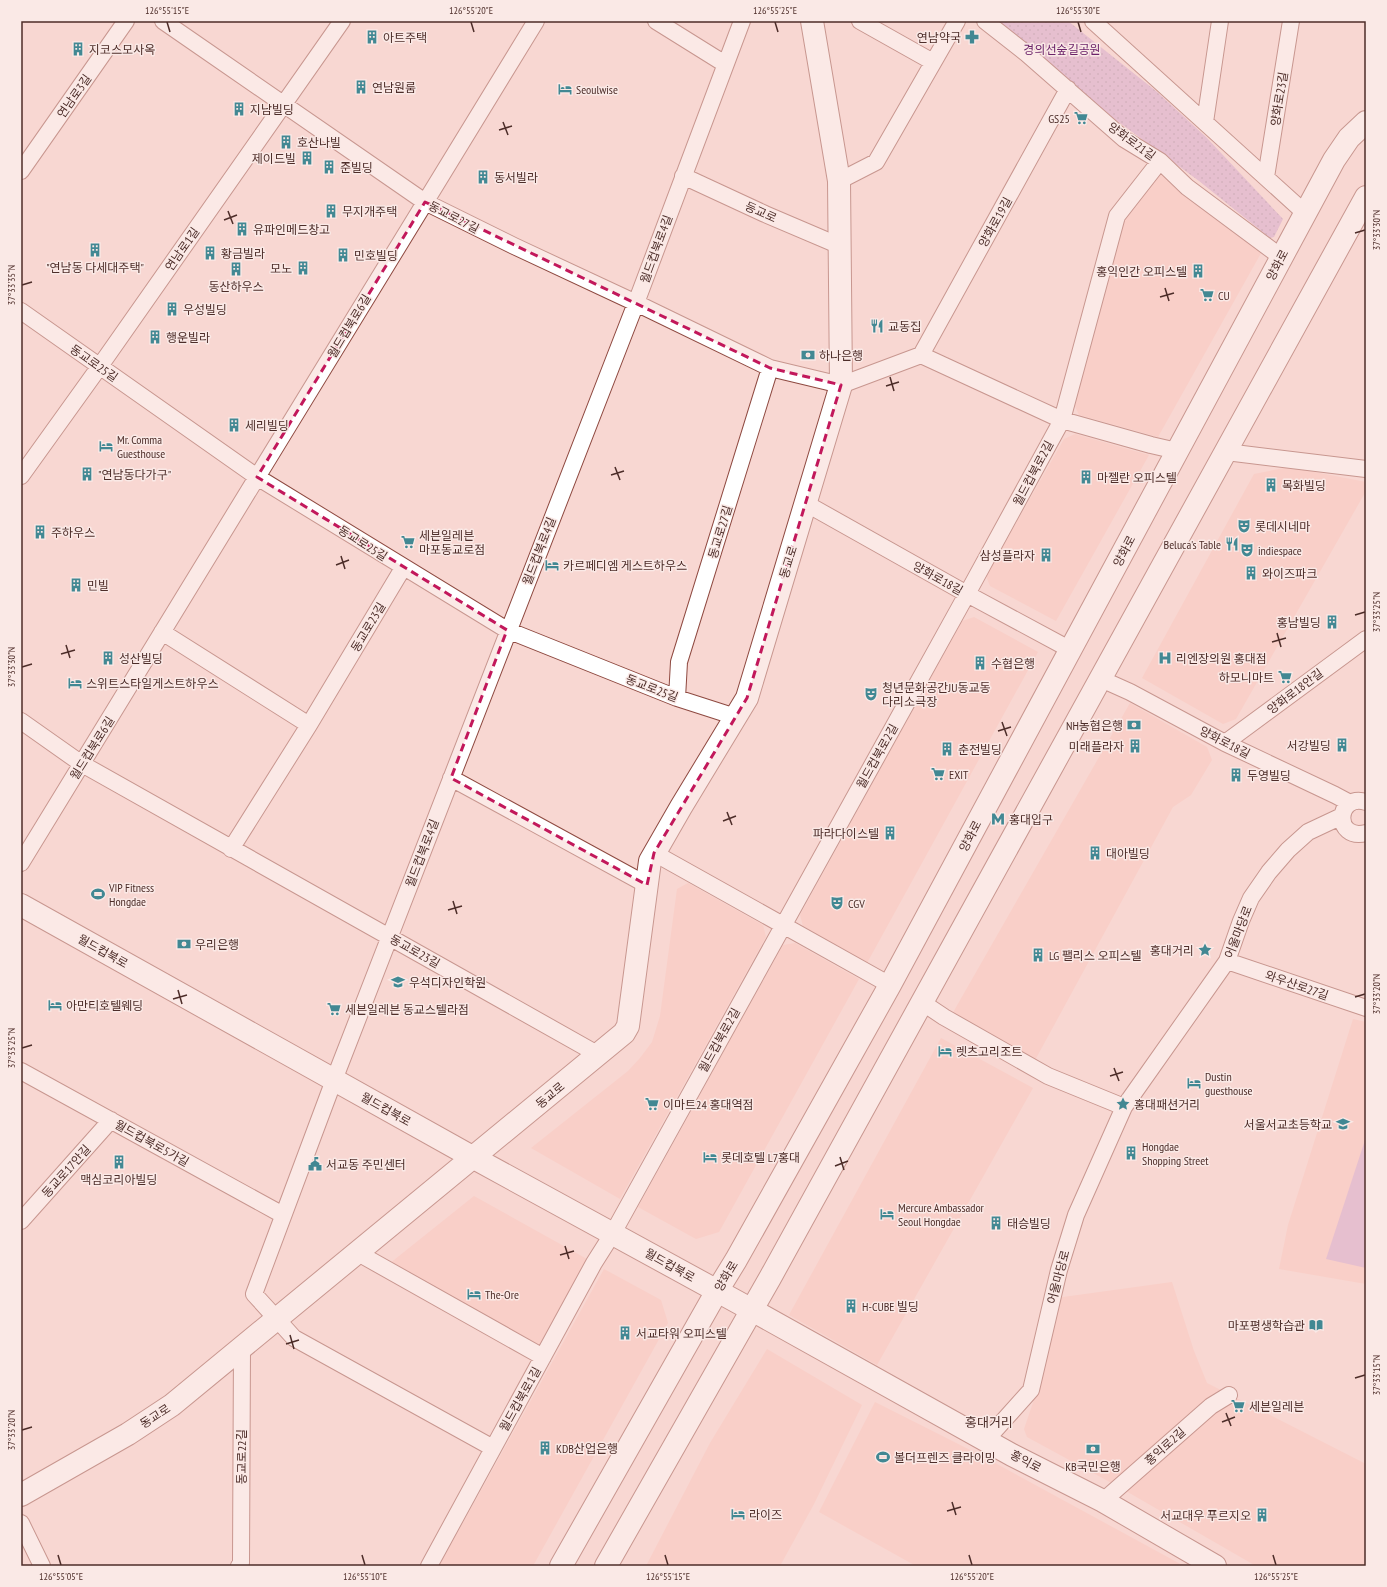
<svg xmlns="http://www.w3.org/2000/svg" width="1387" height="1587" font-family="'PT Sans Narrow','Noto Sans KR',sans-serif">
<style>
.built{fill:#fbc5bc}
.grass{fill:#d0a3cc}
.park{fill:url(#park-dots)}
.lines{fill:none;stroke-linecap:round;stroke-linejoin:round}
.street-casing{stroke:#8e4940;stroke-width:18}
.secondary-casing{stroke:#8e4940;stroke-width:24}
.primary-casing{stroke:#8e4940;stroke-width:24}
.street{stroke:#fff;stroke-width:16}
.secondary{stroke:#fff;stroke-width:22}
.primary{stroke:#fff;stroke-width:22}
.marked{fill:none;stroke:#c2185b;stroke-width:3;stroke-dasharray:8 5;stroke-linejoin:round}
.ticks{fill:none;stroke:#4d2d29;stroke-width:1.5}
.labels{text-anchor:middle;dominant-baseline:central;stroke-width:3;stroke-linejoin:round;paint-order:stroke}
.poi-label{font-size:12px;fill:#4d2d29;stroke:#fae9e6;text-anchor:start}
.park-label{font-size:12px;fill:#6c236a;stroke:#fae9e6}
.street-label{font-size:12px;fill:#4d2d29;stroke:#fae9e6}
.neighbourhood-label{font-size:13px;fill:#4d2d29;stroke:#fae9e6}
.neatline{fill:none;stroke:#4d2d29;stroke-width:1.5}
.ticks-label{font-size:10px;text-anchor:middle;fill:#4d2d29}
</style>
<defs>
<pattern id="park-dots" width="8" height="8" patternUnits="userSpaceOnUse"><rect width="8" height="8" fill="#d0a3cc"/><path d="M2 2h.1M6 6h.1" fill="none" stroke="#ab85a6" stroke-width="1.8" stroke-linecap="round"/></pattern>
</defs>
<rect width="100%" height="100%" fill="#f8d7d2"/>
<!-- built -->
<path class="built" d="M1169,173L1265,246L1158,437L1079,415L1074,404L1123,219L1158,175Z
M1075,434L1149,455L1056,621L990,586L986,576L1064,439Z
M1289,467L1366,482V491L1236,719L1223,724L1142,678L1254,474Z
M974,617L1038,652L867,963L803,926L800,915L962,621Z
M1130,703L1207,747L1212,760L1191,795L1173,807L1034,1062L951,1016Z
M688,883L763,925L766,937L620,1199L531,1148L628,1071L640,1058L652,1042L660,1016L677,889Z
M795,943L859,979L719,1232L696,1239L638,1207L783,945Z
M1353,1019L1366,1022V1284L1279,1269L1288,1225Z
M941,1038L1033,1088L877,1365L789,1315Z
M474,1196L587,1259L538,1348L389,1264Z
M604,1269L661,1300L668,1323L533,1566H439Z
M1172,1282L1194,1351L1207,1383L1366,1464V1566H1256L1119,1487L1027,1437L1024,1429L1039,1385L1056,1298Z
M767,1349L862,1405L814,1504L780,1566H646L710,1443Z
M875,1402L984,1457L1184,1566H916L819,1512Z"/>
<!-- grass -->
<path class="grass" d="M1366,1137V1268L1326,1259Z"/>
<!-- park -->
<path class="park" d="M985,21H1068L1156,91L1206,137L1283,219L1274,237L1270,238L1199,181L1038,63Z"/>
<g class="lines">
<!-- street casing -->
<g class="street-casing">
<path id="street" d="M163,21L425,202L514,246L636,303L770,368L841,385L921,355L1062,420L1151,445L1177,451
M656,21L725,64
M860,21L933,62
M985,21L1027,54L1124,139L1160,161L1187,187L1281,257
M1093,21L1305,213
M1205,122L1220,21
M21,171L126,21
M683,176L765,214L840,246
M1266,177L1291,21
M839,181L876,162L957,21
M21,311L257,477L507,630L677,698L736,717
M921,355L1068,89
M1226,452L1366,469
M21,476L100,366L342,21
M805,503L967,594L1071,650
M162,632L309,725
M1101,679L1130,692L1225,743L1335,795L1350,803
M677,698L679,662L770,368
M21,721L82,764L599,1055
M1225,743L1366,639
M451,778L647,885
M1366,802C1336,793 1333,841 1366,833
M231,849L309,725L403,568
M654,853L890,985
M21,863L536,21
M1227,961L1366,1008
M923,1003L944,1017L1048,1076L1124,1107
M21,1071L283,1215
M21,1221L111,1120
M358,1253L543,1357
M987,1439L1031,1390L1059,1270L1076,1215L1124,1107L1227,961L1241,921L1251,898L1269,872L1288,850L1308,832L1342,816
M493,1448L294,1338L254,1294L334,1080L636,303L742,21
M1103,1501L1211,1406L1229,1395
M21,1523L42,1566
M239,1566L241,1563L242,1347
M429,1566L594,1263L613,1233L967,594L1062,420L1117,216L1160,161"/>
</g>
<!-- secondary casing -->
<g class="secondary-casing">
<path id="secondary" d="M21,905L474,1158L752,1310L1012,1455L1103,1501L1215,1566
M21,1495L128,1434L172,1405L624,1033L628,1026L650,861L681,807L747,698L841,385L839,181L812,21"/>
</g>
<!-- primary casing -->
<g class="primary-casing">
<path id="primary" d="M561,1566L717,1291L736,1260L890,985L1334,160L1349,138L1366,122
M606,1566L770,1278L1366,197"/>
</g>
<!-- street -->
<use href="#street" class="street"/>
<!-- secondary -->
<use href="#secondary" class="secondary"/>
<!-- primary -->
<use href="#primary" class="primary"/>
</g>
<!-- marked area -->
<path d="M0 0H1387V1587H0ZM425,202L770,368L841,385L747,698L654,853L647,885L451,778L507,630L257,477Z" fill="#f8d7d2" fill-opacity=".55" fill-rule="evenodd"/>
<path class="marked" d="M425,202L770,368L841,385L747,698L654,853L647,885L451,778L507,630L257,477Z"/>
<!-- ticks -->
<path class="ticks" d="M167,22L170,32M471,22L474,32M775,22L778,32M1078,22L1081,32M503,122L508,135M499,130L512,126M228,211L233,224M224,220L237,215M1355,233L1365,230M22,285L32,282M1165,288L1169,301M1160,297L1174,293M890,377L894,391M886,386L899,382M615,467L620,480M611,475L624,471M341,556L345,569M336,565L349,560M1355,615L1365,612M1277,633L1281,647M1272,642L1286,638M66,645L70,658M61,654L75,650M22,667L32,664M1002,722L1007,736M998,731L1011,727M727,812L732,825M723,821L736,816M453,901L457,914M448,910L462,906M178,990L182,1004M1355,997L1365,994M173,999L187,995M22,1048L32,1045M1114,1068L1119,1081M1110,1076L1123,1072M840,1157L844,1170M835,1166L848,1161M565,1246L569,1259M560,1255L574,1251M290,1335L294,1349M286,1344L299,1340M1355,1378L1365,1375M1226,1413L1231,1426M1222,1422L1235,1417M22,1430L32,1427M952,1502L956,1515M947,1511L961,1507M58,1555L61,1565M362,1555L365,1565M665,1555L668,1565M969,1555L972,1565M1273,1555L1276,1565"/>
<!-- icons -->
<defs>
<g id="building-bare" transform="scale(1.08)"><path d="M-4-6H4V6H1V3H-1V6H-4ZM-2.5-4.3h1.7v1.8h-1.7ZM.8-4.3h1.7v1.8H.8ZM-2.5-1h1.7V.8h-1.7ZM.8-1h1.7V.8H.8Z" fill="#428893" stroke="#fae9e6" stroke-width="2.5" paint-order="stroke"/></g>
<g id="pharmacy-bare" transform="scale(1.08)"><path d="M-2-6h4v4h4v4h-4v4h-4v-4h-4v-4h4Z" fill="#428893" stroke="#fae9e6" stroke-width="2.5" paint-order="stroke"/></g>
<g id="hotel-bare" transform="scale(1.08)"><path d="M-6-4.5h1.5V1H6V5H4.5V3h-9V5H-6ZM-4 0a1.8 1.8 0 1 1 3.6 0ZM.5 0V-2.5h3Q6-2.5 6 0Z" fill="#428893" stroke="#fae9e6" stroke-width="2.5" paint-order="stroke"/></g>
<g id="supermarket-bare" transform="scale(1.08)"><path d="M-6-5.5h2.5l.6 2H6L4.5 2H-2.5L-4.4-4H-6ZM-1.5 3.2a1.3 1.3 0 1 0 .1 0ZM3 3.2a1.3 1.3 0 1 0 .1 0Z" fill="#428893" stroke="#fae9e6" stroke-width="2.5" paint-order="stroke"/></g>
<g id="restaurant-bare" transform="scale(1.08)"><path d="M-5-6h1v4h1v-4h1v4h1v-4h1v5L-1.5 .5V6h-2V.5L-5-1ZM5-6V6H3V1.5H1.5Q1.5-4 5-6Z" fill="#428893" stroke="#fae9e6" stroke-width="2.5" paint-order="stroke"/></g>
<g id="bank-bare" transform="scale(1.08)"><path d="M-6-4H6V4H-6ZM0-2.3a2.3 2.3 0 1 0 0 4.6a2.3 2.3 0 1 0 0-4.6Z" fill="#428893" stroke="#fae9e6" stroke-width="2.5" paint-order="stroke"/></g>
<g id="theatre-bare" transform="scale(1.08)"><path d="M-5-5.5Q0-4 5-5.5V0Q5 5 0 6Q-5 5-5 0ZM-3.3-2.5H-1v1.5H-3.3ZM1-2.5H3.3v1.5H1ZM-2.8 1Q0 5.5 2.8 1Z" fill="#428893" stroke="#fae9e6" stroke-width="2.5" paint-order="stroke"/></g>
<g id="hospital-bare" transform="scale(1.08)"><path d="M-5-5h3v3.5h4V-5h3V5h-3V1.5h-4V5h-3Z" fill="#428893" stroke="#fae9e6" stroke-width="2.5" paint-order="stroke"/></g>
<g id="metro-bare" transform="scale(1.08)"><path d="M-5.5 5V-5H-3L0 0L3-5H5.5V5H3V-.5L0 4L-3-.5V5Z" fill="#428893" stroke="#fae9e6" stroke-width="2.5" paint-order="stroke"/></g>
<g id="stadium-bare" transform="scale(1.08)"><path d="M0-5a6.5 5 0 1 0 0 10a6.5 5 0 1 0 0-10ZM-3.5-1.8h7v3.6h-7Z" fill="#428893" stroke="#fae9e6" stroke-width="2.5" paint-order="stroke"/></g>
<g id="sight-bare" transform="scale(1.08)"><path d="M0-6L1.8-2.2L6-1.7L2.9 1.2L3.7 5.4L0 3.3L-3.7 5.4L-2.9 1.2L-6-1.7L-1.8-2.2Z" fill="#428893" stroke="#fae9e6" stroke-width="2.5" paint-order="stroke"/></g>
<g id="university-bare" transform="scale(1.08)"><path d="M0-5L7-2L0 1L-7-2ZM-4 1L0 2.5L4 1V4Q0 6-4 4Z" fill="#428893" stroke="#fae9e6" stroke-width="2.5" paint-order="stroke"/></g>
<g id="school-bare" transform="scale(1.08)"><path d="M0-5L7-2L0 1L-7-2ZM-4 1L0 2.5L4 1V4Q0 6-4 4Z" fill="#428893" stroke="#fae9e6" stroke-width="2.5" paint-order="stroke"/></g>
<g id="civic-bare" transform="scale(1.08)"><path d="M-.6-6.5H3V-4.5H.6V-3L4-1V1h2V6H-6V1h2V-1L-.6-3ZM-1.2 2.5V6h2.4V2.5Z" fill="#428893" stroke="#fae9e6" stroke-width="2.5" paint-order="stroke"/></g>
<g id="library-bare" transform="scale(1.08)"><path d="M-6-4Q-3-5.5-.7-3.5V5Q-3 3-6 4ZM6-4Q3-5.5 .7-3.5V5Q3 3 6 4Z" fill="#428893" stroke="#fae9e6" stroke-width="2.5" paint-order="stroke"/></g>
</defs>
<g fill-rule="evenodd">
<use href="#building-bare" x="372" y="37"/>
<use href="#pharmacy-bare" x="972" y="37"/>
<use href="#building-bare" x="78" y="49"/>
<use href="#building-bare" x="361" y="87"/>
<use href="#hotel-bare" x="565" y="89"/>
<use href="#building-bare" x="239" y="109"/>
<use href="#supermarket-bare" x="1081" y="118"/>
<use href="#building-bare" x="286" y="142"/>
<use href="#building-bare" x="307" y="158"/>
<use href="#building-bare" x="329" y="167"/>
<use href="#building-bare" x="483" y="177"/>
<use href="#building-bare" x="331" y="211"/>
<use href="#building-bare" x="242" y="229"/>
<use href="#building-bare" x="95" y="250"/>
<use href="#building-bare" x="210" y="253"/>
<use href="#building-bare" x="343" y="255"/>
<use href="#building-bare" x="303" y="268"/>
<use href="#building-bare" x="236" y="269"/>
<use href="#building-bare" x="1198" y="271"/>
<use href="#supermarket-bare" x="1207" y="295"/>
<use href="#building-bare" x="172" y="309"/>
<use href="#restaurant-bare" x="877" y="326"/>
<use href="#building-bare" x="155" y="337"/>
<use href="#bank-bare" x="808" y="355"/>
<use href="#building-bare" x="234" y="425"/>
<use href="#hotel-bare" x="106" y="446"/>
<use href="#building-bare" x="87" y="474"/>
<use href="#building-bare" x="1086" y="477"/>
<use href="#building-bare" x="1271" y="485"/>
<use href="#theatre-bare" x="1244" y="526"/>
<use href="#building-bare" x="40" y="532"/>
<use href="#supermarket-bare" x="408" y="542"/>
<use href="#restaurant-bare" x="1232" y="544"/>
<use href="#theatre-bare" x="1247" y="550"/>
<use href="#building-bare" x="1046" y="555"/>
<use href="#hotel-bare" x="552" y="565"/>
<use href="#building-bare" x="1251" y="573"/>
<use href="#building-bare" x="76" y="585"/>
<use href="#building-bare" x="1332" y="622"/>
<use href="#building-bare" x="108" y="658"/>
<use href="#hospital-bare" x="1165" y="658"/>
<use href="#building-bare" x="980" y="663"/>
<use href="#supermarket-bare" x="1285" y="677"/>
<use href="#hotel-bare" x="75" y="683"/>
<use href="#theatre-bare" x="871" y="694"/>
<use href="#bank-bare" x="1134" y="725"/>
<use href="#building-bare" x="1342" y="745"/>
<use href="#building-bare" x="1135" y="746"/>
<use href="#building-bare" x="947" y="749"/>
<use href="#supermarket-bare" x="938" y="774"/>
<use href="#building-bare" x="1236" y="775"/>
<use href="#metro-bare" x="998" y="819"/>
<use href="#building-bare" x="890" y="833"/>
<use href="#building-bare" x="1095" y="853"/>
<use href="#stadium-bare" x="98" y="894"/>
<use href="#theatre-bare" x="837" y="903"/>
<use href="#bank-bare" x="184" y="944"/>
<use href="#sight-bare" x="1205" y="950"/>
<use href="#building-bare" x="1038" y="955"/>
<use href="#university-bare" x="398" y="982"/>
<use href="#hotel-bare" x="55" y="1005"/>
<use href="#supermarket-bare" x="334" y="1009"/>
<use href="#hotel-bare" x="945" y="1051"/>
<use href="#hotel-bare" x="1194" y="1083"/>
<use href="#supermarket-bare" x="652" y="1104"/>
<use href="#sight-bare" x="1123" y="1104"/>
<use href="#school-bare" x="1343" y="1124"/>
<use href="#building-bare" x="1131" y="1153"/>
<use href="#hotel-bare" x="710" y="1157"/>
<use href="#building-bare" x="119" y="1162"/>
<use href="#civic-bare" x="315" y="1164"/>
<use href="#hotel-bare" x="887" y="1214"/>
<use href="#building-bare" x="996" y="1223"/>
<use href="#hotel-bare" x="474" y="1294"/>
<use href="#building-bare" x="851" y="1306"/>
<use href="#library-bare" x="1316" y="1325"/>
<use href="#building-bare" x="625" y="1333"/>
<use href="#supermarket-bare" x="1238" y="1406"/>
<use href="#building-bare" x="545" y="1448"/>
<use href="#bank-bare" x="1093" y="1449"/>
<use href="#stadium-bare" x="883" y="1457"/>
<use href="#hotel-bare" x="738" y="1514"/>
<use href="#building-bare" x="1262" y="1515"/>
</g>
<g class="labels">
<!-- poi labels -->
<g class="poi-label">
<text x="383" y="37">아트주택</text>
<text x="961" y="37" text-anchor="end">연남약국</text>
<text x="89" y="49">지코스모사옥</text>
<text x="372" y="87">연남원룸</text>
<text x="576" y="89">Seoulwise</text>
<text x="250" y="109">지남빌딩</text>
<text x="1070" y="118" text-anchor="end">GS25</text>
<text x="297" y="142">호산나빌</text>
<text x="296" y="158" text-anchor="end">제이드빌</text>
<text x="340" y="167">준빌딩</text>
<text x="494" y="177">동서빌라</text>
<text x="342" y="211">무지개주택</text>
<text x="253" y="229">유파인메드창고</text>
<text x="221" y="253">황금빌라</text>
<text x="354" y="255">민호빌딩</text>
<text x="95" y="267" text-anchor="middle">"연남동 다세대주택"</text>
<text x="292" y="268" text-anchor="end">모노</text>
<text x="1187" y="271" text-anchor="end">홍익인간 오피스텔</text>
<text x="236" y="286" text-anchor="middle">동산하우스</text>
<text x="1218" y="295">CU</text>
<text x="183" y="309">우성빌딩</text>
<text x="888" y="326">교동집</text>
<text x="166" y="337">행운빌라</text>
<text x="819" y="355">하나은행</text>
<text x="245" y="425">세리빌딩</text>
<text x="117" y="439">Mr. Comma<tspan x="117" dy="14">Guesthouse</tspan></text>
<text x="98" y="474">"연남동다가구"</text>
<text x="1097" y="477">마젤란 오피스텔</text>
<text x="1282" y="485">목화빌딩</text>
<text x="1255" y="526">롯데시네마</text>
<text x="51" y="532">주하우스</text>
<text x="419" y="535">세븐일레븐<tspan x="419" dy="14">마포동교로점</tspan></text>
<text x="1221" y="544" text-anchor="end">Beluca's Table</text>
<text x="1258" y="550">indiespace</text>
<text x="1035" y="555" text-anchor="end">삼성플라자</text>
<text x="563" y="565">카르페디엠 게스트하우스</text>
<text x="1262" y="573">와이즈파크</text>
<text x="87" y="585">민빌</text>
<text x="1321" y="622" text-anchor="end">홍남빌딩</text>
<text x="119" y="658">성산빌딩</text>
<text x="1176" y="658">리엔장의원 홍대점</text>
<text x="991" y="663">수협은행</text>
<text x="1274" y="677" text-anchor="end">하모니마트</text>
<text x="86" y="683">스위트스타일게스트하우스</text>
<text x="882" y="687">청년문화공간JU동교동<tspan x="882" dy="14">다리소극장</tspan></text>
<text x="1123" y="725" text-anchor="end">NH농협은행</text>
<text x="1331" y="745" text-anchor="end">서강빌딩</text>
<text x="1124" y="746" text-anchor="end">미래플라자</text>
<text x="958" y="749">춘전빌딩</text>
<text x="949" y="774">EXIT</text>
<text x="1247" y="775">두영빌딩</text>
<text x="1009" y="819">홍대입구</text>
<text x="879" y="833" text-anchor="end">파라다이스텔</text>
<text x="1106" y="853">대아빌딩</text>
<text x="109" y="887">VIP Fitness<tspan x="109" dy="14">Hongdae</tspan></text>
<text x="848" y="903">CGV</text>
<text x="195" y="944">우리은행</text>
<text x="1194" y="950" text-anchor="end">홍대거리</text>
<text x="1049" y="955">LG 팰리스 오피스텔</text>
<text x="409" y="982">우석디자인학원</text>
<text x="66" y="1005">아만티호텔웨딩</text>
<text x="345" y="1009">세븐일레븐 동교스텔라점</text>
<text x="956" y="1051">렛츠고리조트</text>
<text x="1205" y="1076">Dustin<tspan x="1205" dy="14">guesthouse</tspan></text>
<text x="663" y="1104">이마트24 홍대역점</text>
<text x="1134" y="1104">홍대패션거리</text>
<text x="1332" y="1124" text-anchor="end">서울서교초등학교</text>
<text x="1142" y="1146">Hongdae<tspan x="1142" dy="14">Shopping Street</tspan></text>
<text x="721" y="1157">롯데호텔 L7홍대</text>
<text x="326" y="1164">서교동 주민센터</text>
<text x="119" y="1179" text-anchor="middle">맥심코리아빌딩</text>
<text x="898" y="1207">Mercure Ambassador<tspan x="898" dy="14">Seoul Hongdae</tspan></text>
<text x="1007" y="1223">태승빌딩</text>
<text x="485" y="1294">The-Ore</text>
<text x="862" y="1306">H-CUBE 빌딩</text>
<text x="1305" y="1325" text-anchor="end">마포평생학습관</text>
<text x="636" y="1333">서교타워 오피스텔</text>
<text x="1249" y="1406">세븐일레븐</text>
<text x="556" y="1448">KDB산업은행</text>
<text x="894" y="1457">볼더프렌즈 클라이밍</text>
<text x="1093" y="1466" text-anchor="middle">KB국민은행</text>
<text x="749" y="1514">라이즈</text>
<text x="1251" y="1515" text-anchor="end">서교대우 푸르지오</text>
</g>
<!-- park labels -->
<g class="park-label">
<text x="1062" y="49">경의선숲길공원</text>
</g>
<!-- street labels -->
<g class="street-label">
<text transform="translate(74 96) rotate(-55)">연남로3길</text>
<text transform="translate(1279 99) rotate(-81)">양화로23길</text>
<text transform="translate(1132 141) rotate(36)">양화로21길</text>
<text transform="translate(761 212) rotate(24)">동교로</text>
<text transform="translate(454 217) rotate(27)">동교로27길</text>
<text transform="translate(995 222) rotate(-61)">양화로19길</text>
<text transform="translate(182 249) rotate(-55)">연남로1길</text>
<text transform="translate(656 249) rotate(-70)">월드컵북로4길</text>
<text transform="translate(1277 265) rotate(-62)">양화로</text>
<text transform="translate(349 326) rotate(-59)">월드컵북로6길</text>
<text transform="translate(94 363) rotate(35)">동교로25길</text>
<text transform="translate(1033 473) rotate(-62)">월드컵북로2길</text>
<text transform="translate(720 532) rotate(-73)">동교로27길</text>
<text transform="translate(363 543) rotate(32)">동교로25길</text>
<text transform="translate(539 551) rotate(-69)">월드컵북로4길</text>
<text transform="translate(1124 551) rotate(-62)">양화로</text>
<text transform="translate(788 562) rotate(-73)">동교로</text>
<text transform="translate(938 578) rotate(29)">양화로18길</text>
<text transform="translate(368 627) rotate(-59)">동교로23길</text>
<text transform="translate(652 688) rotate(21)">동교로25길</text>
<text transform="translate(1295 691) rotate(-37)">양화로18안길</text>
<text transform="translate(1225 742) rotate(27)">양화로18길</text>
<text transform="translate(92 748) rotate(-58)">월드컵북로6길</text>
<text transform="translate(877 756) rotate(-61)">월드컵북로2길</text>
<text transform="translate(970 836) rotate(-62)">양화로</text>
<text transform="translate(422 853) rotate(-69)">월드컵북로4길</text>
<text transform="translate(1238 932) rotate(-69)">어울마당로</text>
<text transform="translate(103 951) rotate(29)">월드컵북로</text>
<text transform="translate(415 951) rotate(29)">동교로23길</text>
<text transform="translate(1297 985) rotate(19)">와우산로27길</text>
<text transform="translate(719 1040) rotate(-61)">월드컵북로2길</text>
<text transform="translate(550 1095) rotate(-40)">동교로</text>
<text transform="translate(386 1109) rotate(29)">월드컵북로</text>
<text transform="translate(152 1143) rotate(29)">월드컵북로5가길</text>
<text transform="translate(66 1171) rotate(-48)">동교로17안길</text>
<text transform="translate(670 1265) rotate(29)">월드컵북로</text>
<text transform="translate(726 1276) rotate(-59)">양화로</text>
<text transform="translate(1058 1277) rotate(-75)">어울마당로</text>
<text transform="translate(520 1399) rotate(-61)">월드컵북로1길</text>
<text transform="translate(155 1416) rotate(-33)">동교로</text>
<text transform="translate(1165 1446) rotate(-42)">홍익로2길</text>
<text transform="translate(241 1457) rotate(-90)">동교로22길</text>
<text transform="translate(1026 1461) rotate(28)">홍익로</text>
</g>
<!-- neighbourhood labels -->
<g class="neighbourhood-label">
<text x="989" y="1422">홍대거리</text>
</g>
</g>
<!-- border -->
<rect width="1387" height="1587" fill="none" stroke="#fae9e6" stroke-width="44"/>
<rect x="22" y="22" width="1343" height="1543" class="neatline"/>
<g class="ticks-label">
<text x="167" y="14">126°55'15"E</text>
<text x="471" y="14">126°55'20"E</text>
<text x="775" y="14">126°55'25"E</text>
<text x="1078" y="14">126°55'30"E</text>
<text transform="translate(1376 230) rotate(-90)" y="4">37°33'30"N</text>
<text transform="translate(11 285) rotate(-90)" y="4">37°33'35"N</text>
<text transform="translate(1376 612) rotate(-90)" y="4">37°33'25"N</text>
<text transform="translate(11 667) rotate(-90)" y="4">37°33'30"N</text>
<text transform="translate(1376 994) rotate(-90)" y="4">37°33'20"N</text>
<text transform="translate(11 1048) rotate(-90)" y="4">37°33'25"N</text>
<text transform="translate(1376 1375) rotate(-90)" y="4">37°33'15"N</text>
<text transform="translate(11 1430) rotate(-90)" y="4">37°33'20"N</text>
<text x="61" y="1580">126°55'05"E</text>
<text x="365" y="1580">126°55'10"E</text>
<text x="668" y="1580">126°55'15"E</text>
<text x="972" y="1580">126°55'20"E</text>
<text x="1276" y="1580">126°55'25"E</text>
</g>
</svg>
